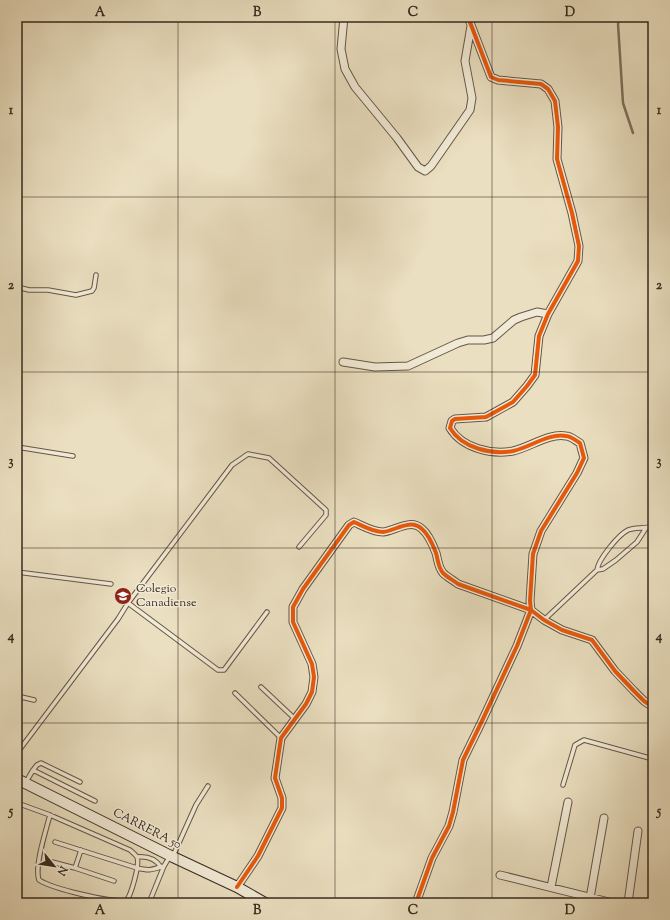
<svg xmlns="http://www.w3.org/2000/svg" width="670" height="920" font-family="'Sorts Mill Goudy',serif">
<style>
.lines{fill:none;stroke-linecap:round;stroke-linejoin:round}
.stream{stroke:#7e715e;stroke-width:2.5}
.service-casing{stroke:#645746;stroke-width:5.5}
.minor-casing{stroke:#645746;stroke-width:9}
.secondary-casing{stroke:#372a1e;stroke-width:12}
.service{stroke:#f1ead6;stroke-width:3.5}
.minor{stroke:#f1ead6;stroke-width:7}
.secondary{stroke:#f1ead6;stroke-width:10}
.cycleway-casing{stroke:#f1ead6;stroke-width:6}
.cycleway{stroke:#e8590c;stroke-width:4}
.grid{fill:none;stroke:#372a1e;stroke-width:1;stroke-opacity:0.55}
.labels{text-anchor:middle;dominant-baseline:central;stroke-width:3;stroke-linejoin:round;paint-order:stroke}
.poi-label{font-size:12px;fill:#372a1e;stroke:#f1ead6;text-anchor:start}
.street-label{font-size:12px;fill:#372a1e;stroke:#f1ead6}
.neatline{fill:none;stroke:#372a1e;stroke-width:1.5}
.grid-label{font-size:13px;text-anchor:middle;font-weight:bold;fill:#372a1e}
</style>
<rect width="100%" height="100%" fill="#eadfc0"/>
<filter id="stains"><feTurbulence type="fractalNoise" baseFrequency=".005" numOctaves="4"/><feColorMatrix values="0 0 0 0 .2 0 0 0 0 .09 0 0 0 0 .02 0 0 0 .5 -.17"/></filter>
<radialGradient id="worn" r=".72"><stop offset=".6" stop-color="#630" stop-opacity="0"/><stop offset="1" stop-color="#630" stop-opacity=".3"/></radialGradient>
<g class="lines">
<!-- stream -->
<path class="stream" d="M620,17L618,24L623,103L633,133"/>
<!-- service casing -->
<g class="service-casing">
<path id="service" d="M17,287L29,290H48L76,295L92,291L94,288L96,275
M17,447L73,456
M597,570L603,569L616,560L637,542L646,528
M17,572L111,584
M128,603L218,670H224L267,612
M544,620L597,570C598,560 618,535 628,530C635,527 645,529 653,526
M261,687L295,719
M235,693L281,738
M17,696L34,700
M17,753L118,619L128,603L232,465L248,454L269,458L326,510V515L299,547
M33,770L37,765L41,763L80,782
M26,782L33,770L95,801
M563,785L575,745L584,740L653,759
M17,803L50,815L130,850C132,852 135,854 137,857C140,864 131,896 126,901C109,902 53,889 39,880C34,867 46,830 50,815
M55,842L137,868C150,871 151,870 164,866L170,856
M173,856L196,805L208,786
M137,857C147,856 155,858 161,867
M52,862L75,868L81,850
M75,868L114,881
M151,898L164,866"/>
</g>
<!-- minor casing -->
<g class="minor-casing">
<path id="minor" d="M344,17L341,49L345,69L355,87L397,138L418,167L425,171L431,166L470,110L472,98L465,61L471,26
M343,362L375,367L408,366L458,343L468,340H484L493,338L514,320L521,317L537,312L548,314
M500,875L613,903
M237,887L258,856L282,808V798L275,778L281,738L306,704L312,692L314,677L312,664L293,622V607L303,589L349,525L354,522C363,526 373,532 383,532C395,531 410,518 422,529C428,534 433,545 436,553C438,560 438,567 443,573C447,577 453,580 458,584L531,610L544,620L562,630L592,640L615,671L634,691L644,701L653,707
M551,887L568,802
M590,898L604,818
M416,903L432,858L449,826L453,812L463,760L482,721L517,646L531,610L530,601L533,554L541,531L577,473L584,458L580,443C576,441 571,436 566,436C548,433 531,447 513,451C491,455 462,448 450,428L452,421L455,419L486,417L513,402L527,386L535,375L539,336L548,314L578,261L579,246L572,213L557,159L558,127L555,101L548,89L541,84L498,80L491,77L468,17
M628,903L638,831"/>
</g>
<!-- secondary casing -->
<g class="secondary-casing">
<path id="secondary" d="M17,779L173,857L237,887L265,903"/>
</g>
<!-- service -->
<use href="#service" class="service"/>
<!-- minor -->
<use href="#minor" class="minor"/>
<!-- secondary -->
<use href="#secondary" class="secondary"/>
<!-- cycleway casing -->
<g class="cycleway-casing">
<path id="cycleway" d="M237,887L258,856L282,808V798L275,778L281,738L306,704L312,692L314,677L312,664L293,622V607L303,589L349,525L354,522C363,526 373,532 383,532C395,531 410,518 422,529C428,534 433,545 436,553C438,560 438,567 443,573C447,577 453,580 458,584L531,610L544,620L562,630L592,640L615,671L634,691L644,701L653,707
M416,903L432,858L449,826L453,812L463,760L482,721L517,646L531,610L530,601L533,554L541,531L577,473L584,458L580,443C576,441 571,436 566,436C548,433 531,447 513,451C491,455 462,448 450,428L452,421L455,419L486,417L513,402L527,386L535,375L539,336L548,314L578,261L579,246L572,213L557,159L558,127L555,101L548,89L541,84L498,80L491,77L468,17"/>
</g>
<!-- cycleway -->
<use href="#cycleway" class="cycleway"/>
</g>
<!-- grid -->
<path class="grid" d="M178,17V903M335,17V903M492,17V903M17,197H653M17,372H653M17,548H653M17,723H653"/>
<!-- icons -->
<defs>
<g id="school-disc" transform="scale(0.9)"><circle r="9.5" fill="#8f2418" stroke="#f1ead6"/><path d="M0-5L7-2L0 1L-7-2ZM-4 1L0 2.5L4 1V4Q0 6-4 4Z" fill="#fff"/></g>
</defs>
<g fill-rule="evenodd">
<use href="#school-disc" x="123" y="596"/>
</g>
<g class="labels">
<!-- poi labels -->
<g class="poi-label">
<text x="136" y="589">Colegio<tspan x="136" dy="14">Canadiense</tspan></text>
</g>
<!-- street labels -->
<g class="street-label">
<text transform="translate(147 829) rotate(27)">CARRERA 50</text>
</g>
</g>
<!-- margin -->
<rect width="670" height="920" fill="none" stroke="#eadfc0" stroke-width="44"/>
<!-- north arrow -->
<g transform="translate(54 866) rotate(120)" stroke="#f1ead6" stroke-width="3" paint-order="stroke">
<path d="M0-3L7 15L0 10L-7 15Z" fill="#372a1e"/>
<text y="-6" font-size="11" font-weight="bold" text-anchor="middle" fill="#372a1e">N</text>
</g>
<rect x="22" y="22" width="626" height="876" class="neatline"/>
<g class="grid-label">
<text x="100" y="16">A</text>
<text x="257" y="16">B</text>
<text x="413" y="16">C</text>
<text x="570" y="16">D</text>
<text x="11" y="114">1</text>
<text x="659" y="114">1</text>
<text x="11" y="289">2</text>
<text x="659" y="289">2</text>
<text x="11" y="465">3</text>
<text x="659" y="465">3</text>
<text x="11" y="640">4</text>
<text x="659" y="640">4</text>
<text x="11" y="815">5</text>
<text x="659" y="815">5</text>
<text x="100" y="914">A</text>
<text x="257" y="914">B</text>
<text x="413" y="914">C</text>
<text x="570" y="914">D</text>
</g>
<rect width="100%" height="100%" filter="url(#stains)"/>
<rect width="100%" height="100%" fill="url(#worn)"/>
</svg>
